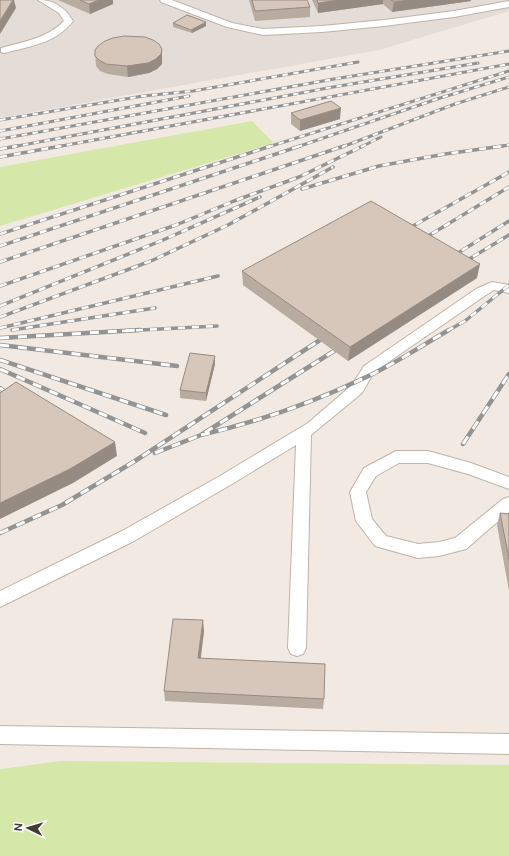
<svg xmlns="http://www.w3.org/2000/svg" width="509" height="856" font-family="'DM Sans',sans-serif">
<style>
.industrial{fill:#e3dcd7}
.green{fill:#d6e8a9}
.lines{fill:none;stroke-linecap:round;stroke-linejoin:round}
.service-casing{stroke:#c0b3a8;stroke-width:2}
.service{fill:#fff;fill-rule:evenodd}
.rail-far2-casing{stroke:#939393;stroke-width:3}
.rail-far1-casing{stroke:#939393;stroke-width:3.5}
.rail-casing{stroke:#939393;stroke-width:4.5}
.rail-far2{stroke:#fff;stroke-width:2;stroke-dasharray:5.5;stroke-linecap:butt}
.rail-far1{stroke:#fff;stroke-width:2.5;stroke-dasharray:7;stroke-linecap:butt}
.rail{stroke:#fff;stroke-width:3;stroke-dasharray:9;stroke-linecap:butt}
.wall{fill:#b8aba0}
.shaded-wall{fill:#968b82}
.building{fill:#d6c7ba;stroke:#968b82}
</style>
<rect width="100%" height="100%" fill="#f2eae2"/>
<!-- industrial -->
<path class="industrial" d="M0,0H509V11L379,50L0,118Z"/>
<!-- green -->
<path class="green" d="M252,121L274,143L0,226V167Z
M61,761L509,765V856H0V769Z"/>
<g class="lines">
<!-- service casing -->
<g class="service-casing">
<path id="service" d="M38,0C55,0 64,7 73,21C57,43 28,47 4,53L1,52V48C23,42 48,38 64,21L59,13Z
M160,0H172L232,23L263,29L322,26L384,20L454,11L509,1V7L454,17L384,26L322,32L263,35L227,27L161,2Z
M492,282L509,285V293L494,290L486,295L374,372L362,393L311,435L306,648L303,654L297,656L291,654L288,648L296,445L232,484L134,541L0,607V591L122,531L220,476L308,423L352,385L364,366L476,289Z
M396,451H428L471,463L509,477V489L468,474L428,463H399L376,476L366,492L372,519L386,536L418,544L439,542L455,538L503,499L509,497V512L466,549L439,556L418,558L375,546L356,521L350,492L364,468Z
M0,726L509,734V754L0,744Z"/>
</g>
<!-- service -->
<use href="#service" class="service"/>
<!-- rail-far2 casing -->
<g class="rail-far2-casing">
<path id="rail-far2" d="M0,120L143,96L193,91L358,62
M0,131L189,96
M0,139L334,79L509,51
M12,147L333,87L478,63
M56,147L509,64
M268,147L509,71
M297,147L437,99L509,77
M342,147L455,104L509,87
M361,147L381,137
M496,147L509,145"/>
</g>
<!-- rail-far1 casing -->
<g class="rail-far1-casing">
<path id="rail-far1" d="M0,149L17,146
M0,157L61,146
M302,189L379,166L445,154L503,146
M404,231L509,172
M0,234L271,146
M420,241L509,187
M0,246L300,146
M450,258L509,221
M0,262L344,146
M461,264L509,235
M0,286L176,225L234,201L299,177L363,146
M0,306L163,240L260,197
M0,317L151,261L228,225L333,167
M0,328L218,276
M12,330L155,308
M122,331L217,326
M447,331L465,321L509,285"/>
</g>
<!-- rail casing -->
<g class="rail-casing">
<path id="rail" d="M0,338L140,330
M0,345L177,366
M0,360L166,415
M0,369L145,433
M0,388L12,397
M201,435C257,422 312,403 364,378C393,365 421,346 449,330
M463,444L509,374
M155,453L201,435L334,351
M0,533L62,505L135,461L320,340"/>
</g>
<!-- rail-far2 -->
<use href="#rail-far2" class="rail-far2"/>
<!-- rail-far1 -->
<use href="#rail-far1" class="rail-far1"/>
<!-- rail -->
<use href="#rail" class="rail"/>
</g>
<!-- wall -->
<path class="wall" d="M58,0H113V4L90,14Z
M249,0H307L310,7V17L255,21Z
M312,0H471V1L392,12L383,4L318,13Z
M173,23L206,26L192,33L173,27Z
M95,50L162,59V64L157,69L149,73L128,77L108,74L100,71L96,66Z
M291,113L340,119L300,131L291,124Z
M242,271L477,278L348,361L243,285Z
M215,356V364L206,401L180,398V390Z
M500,513L509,514V591L497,525Z
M204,631L201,658L324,699L323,709L165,701L164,691Z"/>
<!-- shaded-wall -->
<path class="shaded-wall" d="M13,0H14L16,8L0,34V21Z
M99,0H113V4L90,14L89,4Z
M339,0H383V4L318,13V3Z
M410,0H471V1L392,12L394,2Z
M206,22V26L192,33L191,30Z
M162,49V64L157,69L149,73L128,77L127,66Z
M341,108L340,119L300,131V120Z
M480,264L477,278L348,361L350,347Z
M215,356V364L206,401V393Z
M115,442L117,456L73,483L0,519V503Z
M203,620L204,631L199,668L198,658Z"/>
<!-- building -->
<path class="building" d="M0,0H13L0,21Z
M80,0H99L89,4Z
M252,0H307L310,7L255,11Z
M317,0H339L318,3Z
M391,0H410L394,2Z
M187,15L206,22L191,30L173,23Z
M124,36L145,37L153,40L159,44L162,49L161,54L156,59L148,63L127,66L106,64L99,60L95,56V50L98,46L105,41L113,38Z
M331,101L341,108L300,120L291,113Z
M371,201L480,264L350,347L242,271Z
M190,353L215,356L206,393L180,390Z
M16,382L115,442L70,469L0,503V393Z
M500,513L509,514V559Z
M173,619L203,620L198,658L325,664L324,699L164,691Z"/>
<!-- north arrow -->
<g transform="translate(28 828) rotate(275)" stroke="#ffffff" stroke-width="3" paint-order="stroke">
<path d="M0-3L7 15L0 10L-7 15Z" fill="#433a33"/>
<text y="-6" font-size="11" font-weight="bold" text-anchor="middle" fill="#433a33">N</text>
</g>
</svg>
